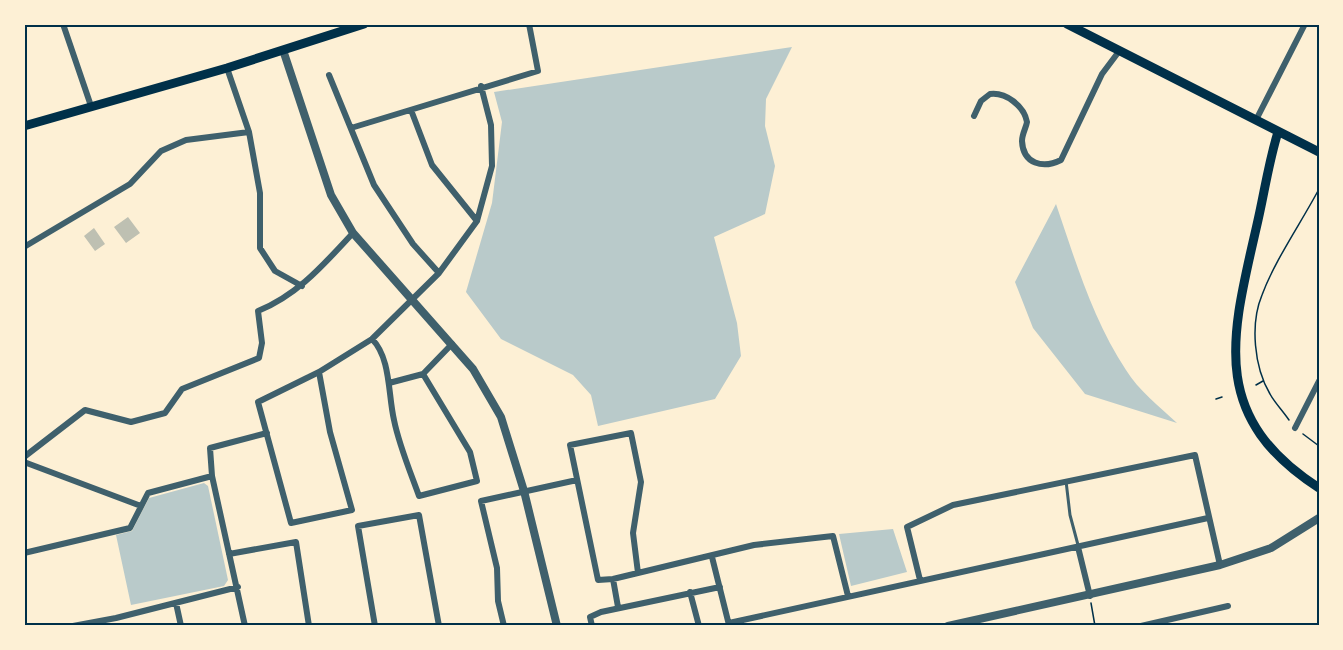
<svg xmlns="http://www.w3.org/2000/svg" width="1343" height="650" font-family="Overpass,sans-serif">
<style>
.green{fill:#b9caca}
.building{fill:#bec0b2}
.lines{fill:none;stroke-linecap:round;stroke-linejoin:round}
.path{stroke:#003049;stroke-width:1.5}
.service{stroke:#3f606c;stroke-width:3}
.minor{stroke:#3f606c;stroke-width:6}
.tertiary{stroke:#3f606c;stroke-width:8}
.secondary{stroke:#003049;stroke-width:9}
.primary{stroke:#003049;stroke-width:9}
.neatline{fill:none;stroke:#003049;stroke-width:2}
</style>
<rect width="100%" height="100%" fill="#fdf0d5"/>
<!-- green -->
<path class="green" d="M792,47L766,99L765,126L775,166L765,214L714,237L737,323L741,356L715,399L598,426L591,395L573,375L501,339L466,292L492,203L502,122L494,92Z
M1056,204C1075,260 1093,320 1126,370C1138,390 1160,407 1177,423L1085,394L1033,328L1015,282Z
M204,483L208,486L228,580L224,586L131,605L116,535L132,531L149,498Z
M893,529L907,572L851,586L839,534Z"/>
<!-- building -->
<path class="building" d="M128,217L140,233L126,243L114,227Z
M94,228L105,244L95,251L84,236Z"/>
<g class="lines">
<!-- path -->
<path class="path" d="M1256,385L1263,381
M1216,399L1222,397
M1289,420C1283,411 1275,403 1270,394C1254,367 1250,324 1262,295C1275,260 1301,223 1319,189
M1303,434L1319,446
M1091,603L1095,626"/>
<!-- service -->
<path class="service" d="M1066,481L1070,515L1078,545"/>
<!-- minor -->
<path class="minor" d="M63,24L91,106
M227,68L249,132L260,193V248L275,271L302,286
M329,75L374,185L413,244L439,273
M411,110L432,165L477,221
M974,116L981,101L990,94C1006,92 1024,106 1027,122C1026,128 1022,134 1022,141C1023,164 1043,169 1061,160L1102,74L1120,50
M1256,120L1305,24
M351,128L538,71L529,24
M24,247L130,184L161,151L186,140L249,132
M372,339C391,358 388,395 394,420C399,445 410,471 419,496L477,481L470,452L423,374
M319,372L330,432L352,510L291,523L258,402L319,372L372,339L439,273L477,221L492,166L491,125L481,86
M389,383L423,374L452,344
M1295,428L1319,381
M24,457L85,410L131,422L165,413L182,389L259,358L262,343L258,311C298,295 324,264 353,233
M24,462L141,506
M1078,547L1090,596
M24,553L130,528L148,493L212,476
M229,554L296,542L309,626
M712,557L729,625
M638,573L633,533L641,482L631,433L570,445L598,580L613,579L754,545L833,536L848,596
M613,579L618,607
M920,580L907,527L953,505L1195,455L1220,565
M690,592L699,626
M176,603L181,626
M729,623L1208,518
M73,626L116,618L238,587
M245,626L212,476L210,448L267,433
M375,626L358,526L419,515L439,626
M504,626L498,601L497,568L481,501L577,480
M592,626L590,617L601,612L720,587
M1141,626L1228,606"/>
<!-- tertiary -->
<path class="tertiary" d="M283,50L331,195L353,233L473,369L501,417L524,491L557,626
M948,626L1220,565L1271,548L1319,518"/>
<!-- secondary -->
<path class="secondary" d="M1278,132C1268,164 1264,196 1256,229C1231,338 1209,417 1319,488"/>
<!-- primary -->
<path class="primary" d="M1067,24L1319,152
M24,126L227,68L364,24"/>
</g>
<!-- border -->
<rect width="1343" height="650" fill="none" stroke="#fdf0d5" stroke-width="51"/>
<rect x="26" y="26" width="1292" height="598" class="neatline"/>
</svg>
